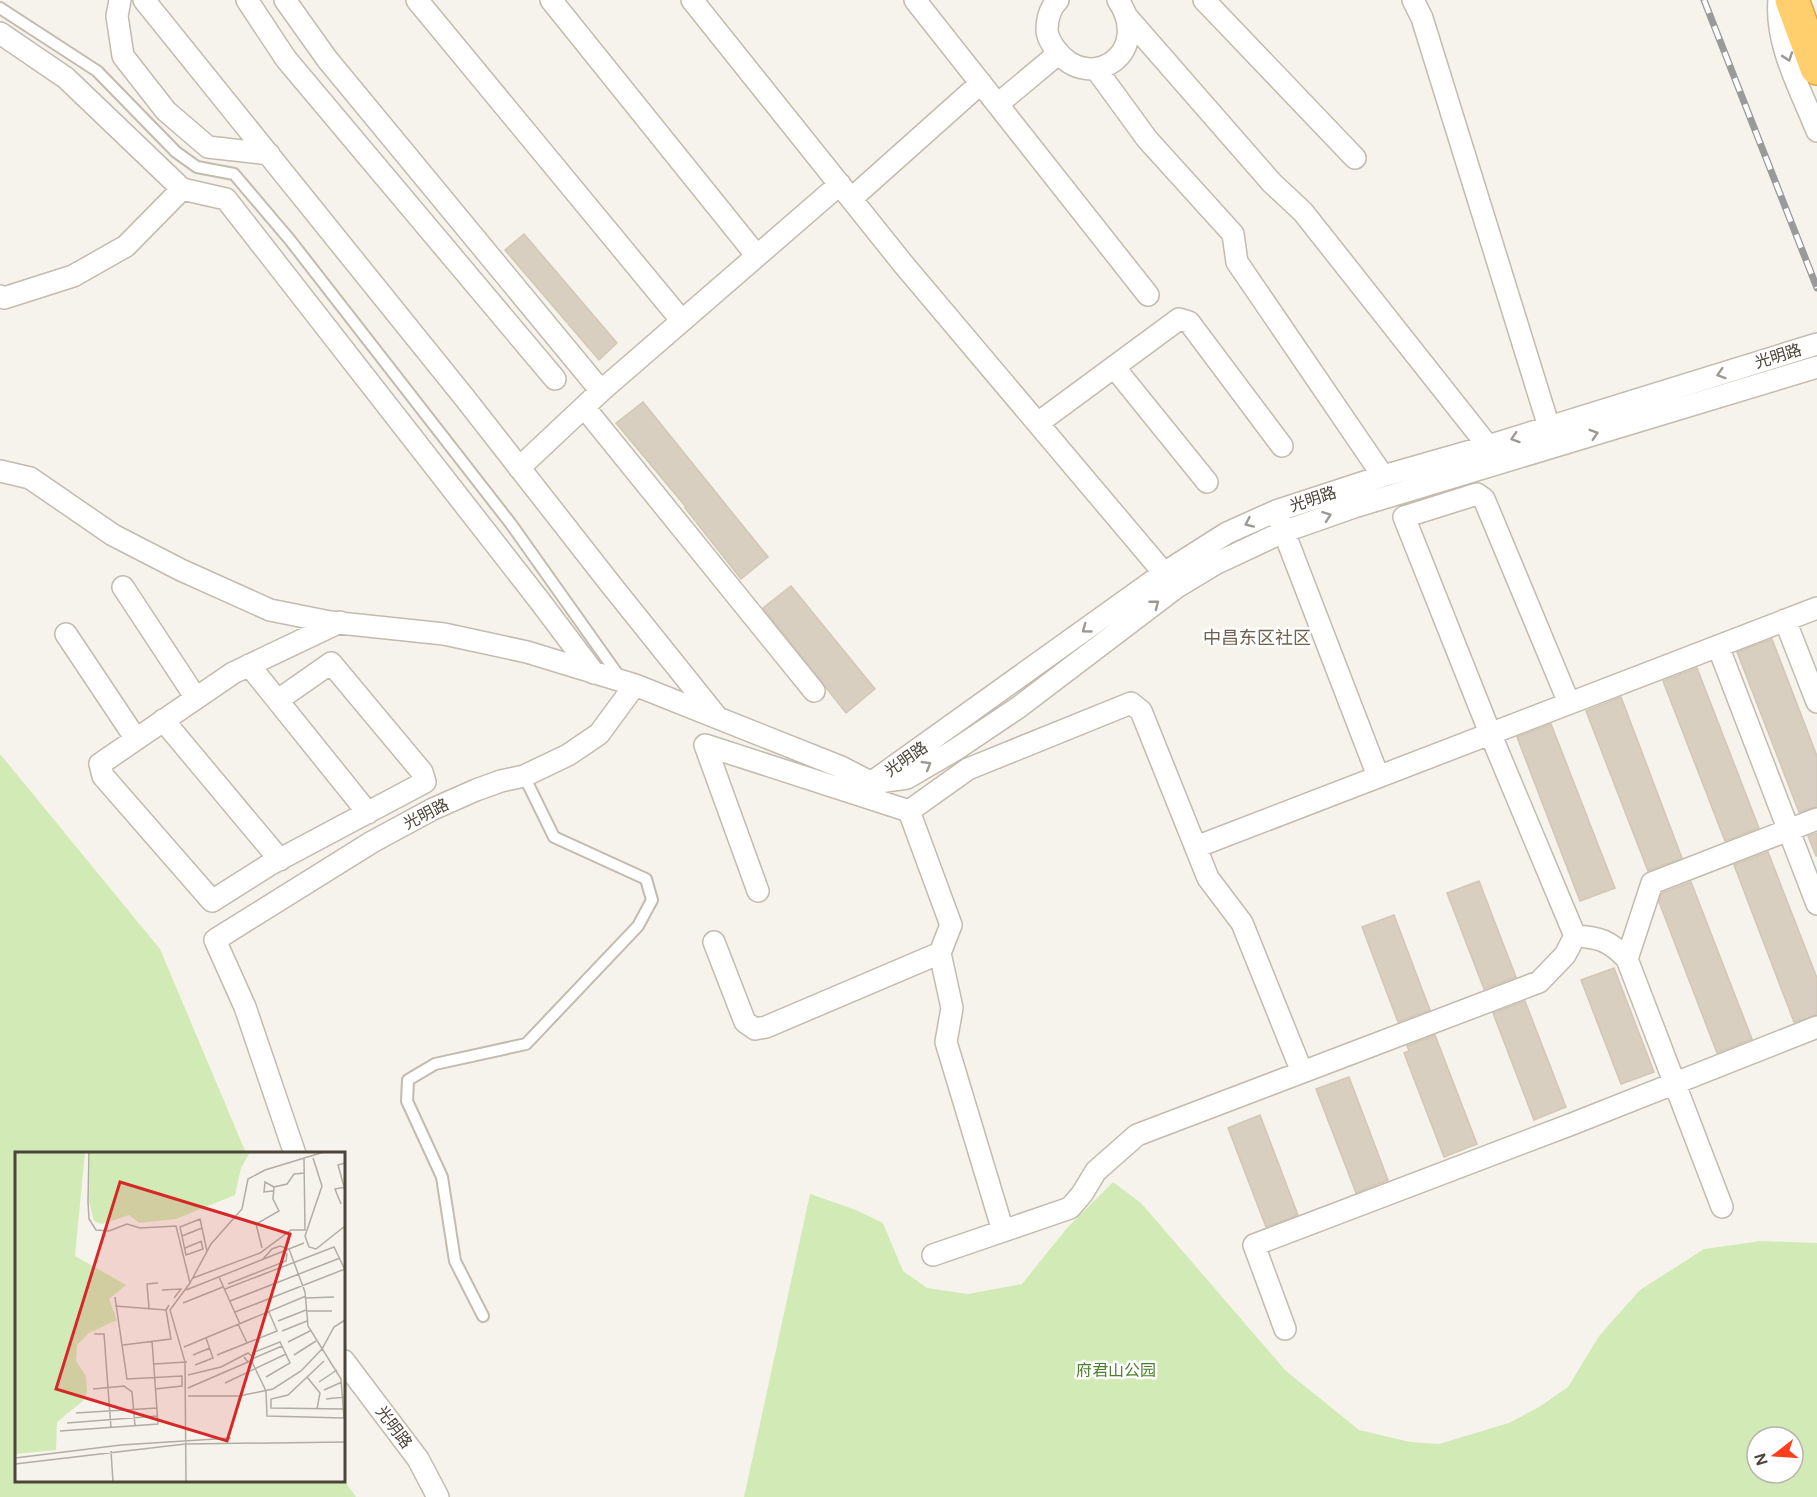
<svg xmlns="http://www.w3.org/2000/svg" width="1817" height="1497" font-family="'DM Sans','Noto Sans SC',sans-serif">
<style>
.green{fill:#d2eab5;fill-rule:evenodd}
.building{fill:#d8cfc1;stroke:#d3c7b4;stroke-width:1.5}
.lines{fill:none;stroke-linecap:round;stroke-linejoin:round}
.lane-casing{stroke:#c2bbae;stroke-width:14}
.street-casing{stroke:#c2bbae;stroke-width:24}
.highway-casing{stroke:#e0a43c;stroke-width:36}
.lane{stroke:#fff;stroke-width:10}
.street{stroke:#fff;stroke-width:21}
.highway{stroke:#ffcf6e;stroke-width:33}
.rail-casing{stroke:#9a9a9a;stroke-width:7}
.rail{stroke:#fff;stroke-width:4.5;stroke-dasharray:14;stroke-linecap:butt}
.oneway{stroke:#9c9892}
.labels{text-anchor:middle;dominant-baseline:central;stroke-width:5;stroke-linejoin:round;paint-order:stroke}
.street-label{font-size:16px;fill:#4b4439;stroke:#fff}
.park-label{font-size:16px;fill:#4a7f2a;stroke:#fff}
.neighbourhood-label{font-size:18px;fill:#6e6250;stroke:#fff}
.inset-road{fill:none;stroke:#b2ada4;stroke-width:1.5}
.view{fill:#d62828;fill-opacity:0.15;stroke:#d62828;stroke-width:3}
.inset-edge{fill:none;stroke:#4b4439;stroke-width:3}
</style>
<rect width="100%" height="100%" fill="#f6f3ec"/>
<!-- green -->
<path class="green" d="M0,754L160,949L246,1153L16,1154V1480H344L356,1497H0Z
M1113,1182L1141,1203L1286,1371L1359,1430L1410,1442L1439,1444L1509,1423L1539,1407L1568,1387L1599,1336L1640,1290L1704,1249L1761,1241L1817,1243V1497H744L810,1194L856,1210L883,1223L903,1271L927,1288L968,1294L1022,1284L1067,1228ZM1757,1437H1793V1473H1757Z"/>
<!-- building -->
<path class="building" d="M524,234L617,343L599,360L505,250Z
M643,402L768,557L741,579L685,508L686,507L616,423Z
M791,586L875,689L846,713L763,608Z
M1772,639L1817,756V807L1799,812L1737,652Z
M1697,668L1759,828L1725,841L1663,681Z
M1621,697L1682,858L1648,871L1586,711Z
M1551,724L1615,888L1580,901L1517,737Z
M1817,833V856H1816L1808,836Z
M1768,852L1817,978V1015L1794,1022L1734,865Z
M1479,881L1516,977L1484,989L1447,893Z
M1691,882L1752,1039L1717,1053L1659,902L1662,893Z
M1394,915L1430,1010L1398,1022L1362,927Z
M1614,968L1654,1072L1621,1084L1581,980Z
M1525,1001L1566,1107L1534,1120L1493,1013Z
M1435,1035L1477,1144L1444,1157L1404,1053L1409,1051L1407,1046Z
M1349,1077L1388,1180L1356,1193L1316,1089Z
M1260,1115L1298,1215L1266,1227L1228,1128Z"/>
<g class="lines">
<!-- lane casing -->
<g class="lane-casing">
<path id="lane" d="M0,8L97,71L176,152L197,167L234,174L290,240L511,524L621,679
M483,1316L455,1261L442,1177L407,1101L408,1080L435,1064L526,1044L638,926L652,900L646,879L554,837L524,776"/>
</g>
<!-- street casing -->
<g class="street-casing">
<path id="street" d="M120,0L117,16L123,56L166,111L208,147L269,154
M144,0L464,397L612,586L717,717
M247,0L286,59L555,379
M285,0L327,59L601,391
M417,0L682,321
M551,0L757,256
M692,0L904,265L1164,573
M915,0L1148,295
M1058,0C1050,8 1047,19 1047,30C1047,36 1052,45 1056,50C1091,95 1153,52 1118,0
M1204,0L1355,158
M1413,0L1422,18L1549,427
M1779,0C1775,45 1801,90 1817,131
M1127,17L1272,183L1303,212L1488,446
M0,33L66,78L182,189L226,199L539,600L594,673
M1096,69L1147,139L1233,234L1237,262L1383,476
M998,104L1059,53
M851,199L981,83
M0,296L4,298L73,276L126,246L182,189
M1114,367L1207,482
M584,407L814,691
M1038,423L1179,319L1189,322L1282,446
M519,468L601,391L840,184
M0,471L30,478L113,535L181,570L270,610L330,622L444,634L527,652L635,685
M1279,519L1378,776
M123,587L196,698
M1785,620L1817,702
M66,634L136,739
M1718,646L1817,904
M249,665L368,813
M278,700L331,663L422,772L425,782L269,865L212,901L103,776L100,764L233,673L340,622
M163,720L280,860
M875,780L1164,573L1227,533L1276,511L1383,476L1488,446L1817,344
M909,811L951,925L940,953L952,1008L946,1042L1003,1231
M1196,847L1817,608
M758,891L705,745L909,811L968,769L1131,703L1141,711L1208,878L1242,923L1302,1072
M1575,936C1599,937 1610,941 1627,959L1722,1207
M714,942L745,1022L755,1029L766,1027L940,953
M1627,959L1652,883L1817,819
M295,1154L245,1007L215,940L372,842L433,809L476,790L501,781L524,776L568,755L599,734L635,685L841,767L872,783L907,778L955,750L1019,707L1177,587L1215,564L1283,532L1354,507L1817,367
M933,1255L1070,1208L1082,1194L1096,1171L1137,1135L1539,982L1565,955L1575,936L1490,733L1404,517L1477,494L1484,499L1569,703
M1285,1329L1254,1245L1572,1124L1817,1027
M344,1361L418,1459L438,1497"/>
</g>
<!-- highway casing -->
<g class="highway-casing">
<path id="highway" d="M1792,0L1817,68"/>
</g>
<!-- lane -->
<use href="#lane" class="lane"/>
<!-- street -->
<use href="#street" class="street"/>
<!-- highway -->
<use href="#highway" class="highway"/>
<!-- rail casing -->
<g class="rail-casing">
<path id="rail" d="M1704,0L1817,288"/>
</g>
<!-- rail -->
<use href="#rail" class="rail"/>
</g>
<!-- one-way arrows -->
<defs><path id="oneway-chevron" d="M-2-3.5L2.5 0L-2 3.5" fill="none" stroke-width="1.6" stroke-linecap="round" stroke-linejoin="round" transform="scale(1.5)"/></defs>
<g class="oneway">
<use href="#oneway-chevron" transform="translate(1788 57) rotate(71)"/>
<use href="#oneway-chevron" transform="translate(1721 374) rotate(163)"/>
<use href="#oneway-chevron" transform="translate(1594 434) rotate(-17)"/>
<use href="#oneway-chevron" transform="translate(1515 438) rotate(162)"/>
<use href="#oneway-chevron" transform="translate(1327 516) rotate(-20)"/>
<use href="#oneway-chevron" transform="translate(1249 523) rotate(156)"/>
<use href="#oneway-chevron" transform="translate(1155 604) rotate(-38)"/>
<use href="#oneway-chevron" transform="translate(1086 629) rotate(144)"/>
<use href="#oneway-chevron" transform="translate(927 765) rotate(-31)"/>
</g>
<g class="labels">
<!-- street labels -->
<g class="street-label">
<text transform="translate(1778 356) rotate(-17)">光明路</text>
<text transform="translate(1313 499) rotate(-18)">光明路</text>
<text transform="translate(906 759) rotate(-35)">光明路</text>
<text transform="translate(426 814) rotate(-27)">光明路</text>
<text transform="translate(394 1427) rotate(53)">光明路</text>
</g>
<!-- park labels -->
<g class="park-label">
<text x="1116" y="1370">府君山公园</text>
</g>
<!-- neighbourhood labels -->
<g class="neighbourhood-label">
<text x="1257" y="638">中昌东区社区</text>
</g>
</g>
<!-- overview -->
<g transform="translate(15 1152)">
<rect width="330" height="330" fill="#f6f3ec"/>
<path d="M0,0H70L60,104L111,133L94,147L102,168L74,181L62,193L61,209L71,224L72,240L68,249L42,270L41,298L0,302ZM75,0H235L226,16L220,43L161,67L124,71L114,63L87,72L79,69L74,50Z" fill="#d2eab5"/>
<path class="inset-road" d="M74,0L73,50L74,67L81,78L94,79L112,72L125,76L161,74L175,131L155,158L170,210L171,330M298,6L307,34L290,84L294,95L301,97L330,74M330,11L323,13L330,38M259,35L272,32L279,22L290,21M326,52L320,37L330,35M167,84L187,76M186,89L188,97L171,103L165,75L185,67L192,99M170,96L187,89M247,96L241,72L264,59L258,47L259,35L250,30L249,40L258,39M248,107L257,97L265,94L274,97L290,140L293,174L326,227L329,266M204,125L225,172M178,126L245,101L276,78H290L289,7M175,131L196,92L227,57L233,27L250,18L309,0M213,132L271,109L272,101M210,137L319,95L330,118M147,138L166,137L159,146M171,138L289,91M100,145L112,227L167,224V234L140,237M291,146L319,145M215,149L325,106M168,151L208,135M100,154L151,158M134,156L132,132L143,131M291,159H317M220,160L330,117M263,169L291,158M223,172L232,191M267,179L292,169M79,182H89L96,276M273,190L295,179M108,193L156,187L151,158L154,153M169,195L291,144M237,201L265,190L275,211L251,225M178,203L195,196M202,203L262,179L254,160M279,203L301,189M239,206L267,194M309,209L273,243L256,247V256L329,257M237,210L251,239L252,264L329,266M139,212L172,210M180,213L198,206L191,186M173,223L206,215L233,201L239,206L233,210L229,205M292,225L305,241L302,257M304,230L322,218M210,231L271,202M109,234L117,240L120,274M173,236L233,210M78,237L110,234M309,238L327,230M173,244H224L258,237L286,219L307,197L319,175L330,168M311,247L329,245M61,261L142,256M52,271L142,264M45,279L143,272L137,189M96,299L98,330M0,306L106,293L216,286M0,310V330M0,312L170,292L330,290"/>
<path class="view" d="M105,30L275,82L212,289L41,237Z"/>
<rect width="330" height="330" class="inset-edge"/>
</g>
<!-- north arrow -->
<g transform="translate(1775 1455) rotate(253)"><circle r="28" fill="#ffffff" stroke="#b7b4b0" stroke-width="1.5"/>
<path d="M0-4.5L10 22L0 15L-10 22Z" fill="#fc3f1d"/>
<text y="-9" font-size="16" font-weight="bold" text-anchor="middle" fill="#4b4439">N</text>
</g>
</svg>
